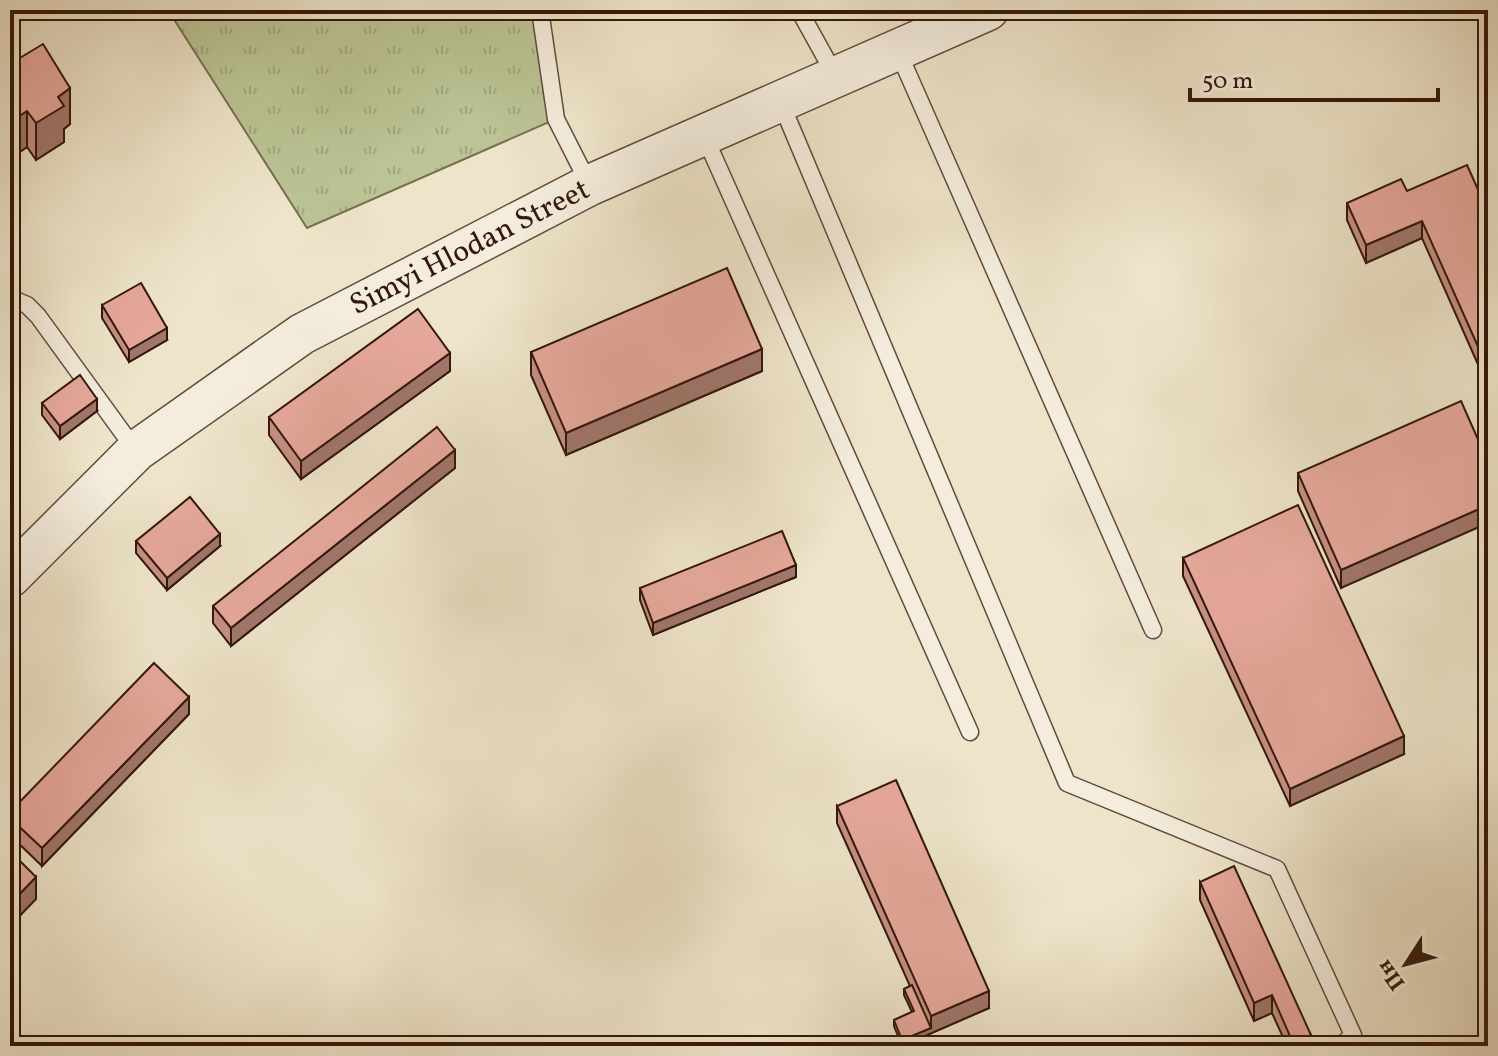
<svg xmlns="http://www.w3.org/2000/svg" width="1498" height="1056" font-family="Vollkorn,serif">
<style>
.park{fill:url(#park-tufts);stroke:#776e50;stroke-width:2}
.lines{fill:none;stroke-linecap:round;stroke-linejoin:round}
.service-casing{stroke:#624a3b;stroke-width:19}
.tertiary-casing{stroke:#624a3b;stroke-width:43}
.service{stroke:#f4eddd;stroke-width:16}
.tertiary{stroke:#f4eddd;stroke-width:40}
.wall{fill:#c69086;stroke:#33170b;stroke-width:2}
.shaded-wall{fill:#a1766d;stroke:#33170b;stroke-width:2}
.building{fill:#e6a89c;stroke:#33170b;stroke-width:2}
.labels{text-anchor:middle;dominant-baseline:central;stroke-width:7;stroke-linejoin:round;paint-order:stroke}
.street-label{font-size:30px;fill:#33170b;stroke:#f4eddd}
</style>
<defs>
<pattern id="park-tufts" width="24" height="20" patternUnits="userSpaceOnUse" patternTransform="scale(2)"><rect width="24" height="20" fill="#bbc495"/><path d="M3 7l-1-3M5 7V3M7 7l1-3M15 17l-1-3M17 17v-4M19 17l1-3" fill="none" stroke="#a1a87f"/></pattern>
</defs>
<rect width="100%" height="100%" fill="#eee4ca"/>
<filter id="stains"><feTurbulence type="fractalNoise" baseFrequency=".0025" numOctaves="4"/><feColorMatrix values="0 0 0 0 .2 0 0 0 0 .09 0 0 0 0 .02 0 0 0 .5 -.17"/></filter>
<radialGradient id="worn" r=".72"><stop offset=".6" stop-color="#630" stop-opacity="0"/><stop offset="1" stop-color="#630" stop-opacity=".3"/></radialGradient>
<!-- park -->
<path class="park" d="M168,10H540L556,119L307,228Z"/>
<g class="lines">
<!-- service casing -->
<g class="service-casing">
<path id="service" d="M540,10L556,119L589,184
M799,10L836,77
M897,49L1153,630
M781,103L1067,783L1277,869L1353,1035L1341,1046
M704,135L970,732
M10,298L27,305L38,316L136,451"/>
</g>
<!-- tertiary casing -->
<g class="tertiary-casing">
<path id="tertiary" d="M10,577L136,451L302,334L590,185L988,10"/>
</g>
<!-- service -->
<use href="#service" class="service"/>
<!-- tertiary -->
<use href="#tertiary" class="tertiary"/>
</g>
<!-- wall -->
<path class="wall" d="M632,10H649L637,18Z
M10,64L70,124L64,129V142L36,160L27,147L11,158V174Z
M1407,191L1488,212V387L1422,238L1366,263L1347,220V203Z
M102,305L167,340L129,362L102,318Z
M531,352L762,371L566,455L531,375Z
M450,371L301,479L269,435V417Z
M42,403L97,411L60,439L42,415Z
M1488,462L1341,588L1298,491V473Z
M455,468L231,646L213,623V606Z
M136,541L220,546L167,590L136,553Z
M1183,558L1404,754L1290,806L1183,576Z
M796,577L653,635L640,600V588Z
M1488,612V641L1484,631V613Z
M189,714L42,866L10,835V812Z
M837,806L989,1008L902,1046L894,1026V1020L912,1012L904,995V989L910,986L837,823Z
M1200,882L1311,1046H1287L1272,1013L1254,1021L1200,900Z"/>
<!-- shaded-wall -->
<path class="shaded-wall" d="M637,10H649L637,18Z
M70,88V124L64,129V142L36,160V123L58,97Z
M27,111V147L11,158L10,175V122Z
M1422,221V238L1366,263V245Z
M167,328V340L129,362V350Z
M762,349V371L566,455V433Z
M450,353V371L301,479V461Z
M97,399V411L60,439V426Z
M455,450V468L231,646V628Z
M1488,505V523L1341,588V570Z
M220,534V546L167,590V578Z
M796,565V577L653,635V623Z
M189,697V714L42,866V848Z
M1404,736V754L1290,806V789Z
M36,877V899L10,926V904Z
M989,991V1008L902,1046V1040L931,1028V1016Z
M1272,995V1013L1254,1021V1003Z
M1311,1035V1046H1293V1043Z"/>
<!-- building -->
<path class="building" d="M43,44L70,88L58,97L64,106L36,123L27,111L10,122V64Z
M1467,165L1488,212V369L1422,221L1366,245L1347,203L1401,179L1407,191Z
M727,268L762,349L566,433L531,352Z
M141,283L167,328L129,350L102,305Z
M418,309L450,353L301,461L269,417Z
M80,375L97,399L60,426L42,403Z
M1461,401L1488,462V505L1341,570L1298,473Z
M437,427L455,450L231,628L213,606Z
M190,497L220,534L167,578L136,541Z
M1298,505L1404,736L1290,789L1183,558Z
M782,531L796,565L653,623L640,588Z
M1488,612V624L1484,613Z
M154,663L189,697L42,848L10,818V812Z
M896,780L989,991L931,1016L837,806Z
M10,851L36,877L10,904Z
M1234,866L1311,1035L1293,1043L1272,995L1254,1003L1200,882Z
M912,985L931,1028L902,1040L894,1020L914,1011L904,989Z"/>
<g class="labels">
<!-- street labels -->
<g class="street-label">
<text transform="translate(470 248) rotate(-27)">Simyi Hlodan Street</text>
</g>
</g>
<!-- margin -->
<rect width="1498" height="1056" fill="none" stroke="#eee4ca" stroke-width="40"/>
<rect x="12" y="12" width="1474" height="1032" fill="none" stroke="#33170b" stroke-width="4"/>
<rect x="20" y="20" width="1458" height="1016" fill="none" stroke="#33170b" stroke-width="2"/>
<!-- north arrow -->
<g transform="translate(1406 964) rotate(234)" stroke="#f4eddd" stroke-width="6" paint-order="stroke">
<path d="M0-6L14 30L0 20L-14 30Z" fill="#33170b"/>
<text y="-12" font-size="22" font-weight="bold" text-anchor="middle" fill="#33170b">Пн</text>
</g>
<!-- scale -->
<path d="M1190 88v12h248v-12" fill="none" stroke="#33170b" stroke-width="4"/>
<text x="1202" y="88" font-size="24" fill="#33170b" stroke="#f4eddd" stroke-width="6" paint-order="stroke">50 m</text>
<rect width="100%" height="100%" filter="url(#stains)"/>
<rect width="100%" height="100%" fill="url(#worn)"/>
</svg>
